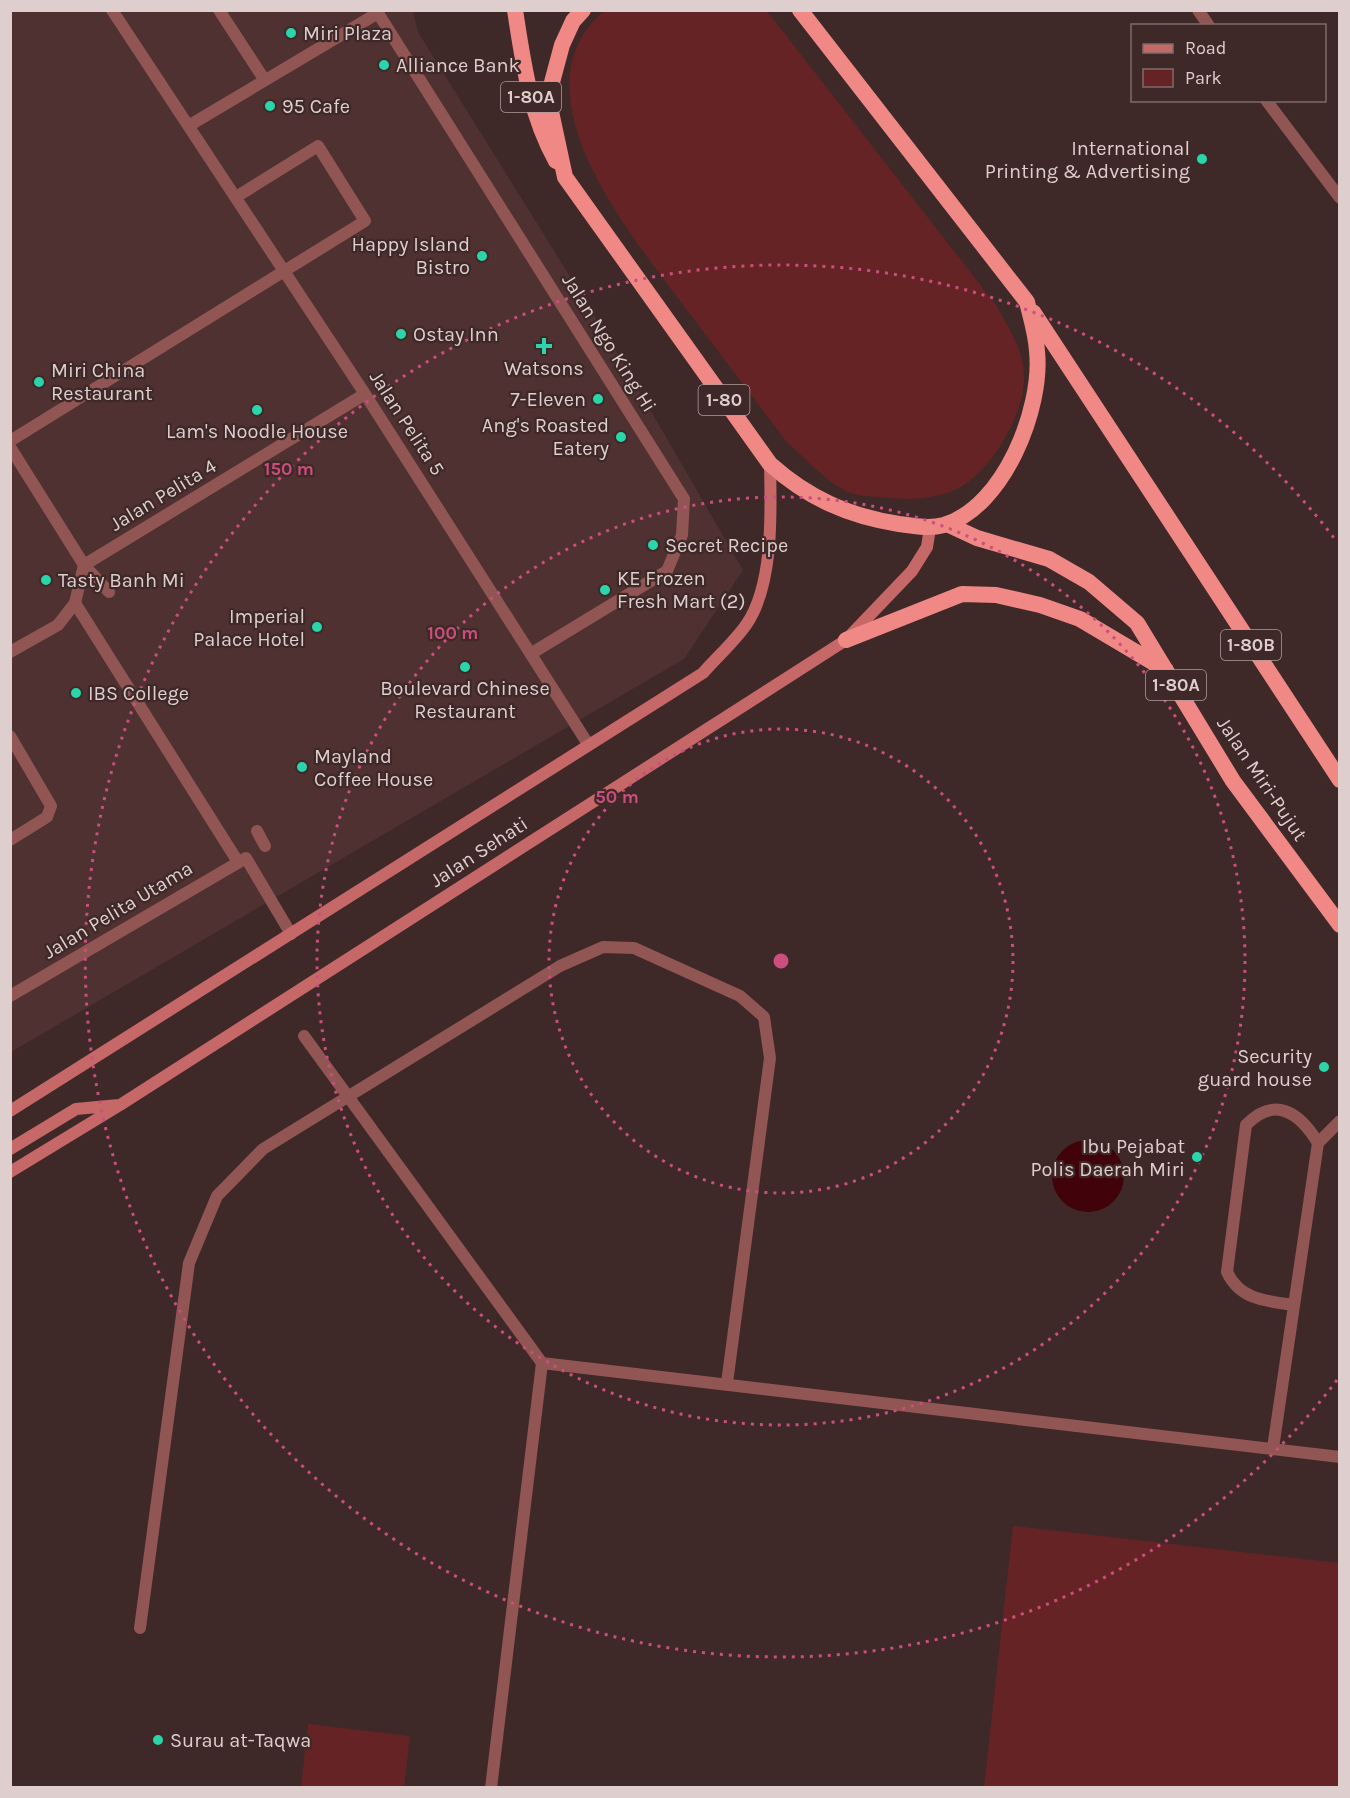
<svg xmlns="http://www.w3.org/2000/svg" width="1350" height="1798" font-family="Karla,sans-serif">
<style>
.built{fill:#4e3130}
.green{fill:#652325}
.water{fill:#410209}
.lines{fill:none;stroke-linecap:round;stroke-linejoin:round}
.service{stroke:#915554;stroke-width:12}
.pedestrian{stroke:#915554;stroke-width:12}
.minor{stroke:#915554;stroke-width:12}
.secondary{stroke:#c66867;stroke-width:12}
.trunk{stroke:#f08886;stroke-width:16}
.ring{fill:none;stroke:#ca4f7e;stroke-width:3;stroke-dasharray:3 6}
.poi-dot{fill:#2ad5ac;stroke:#3f2928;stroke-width:2}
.labels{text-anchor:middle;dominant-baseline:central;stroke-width:4.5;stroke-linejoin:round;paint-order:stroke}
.shield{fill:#3f2928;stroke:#ae9d9c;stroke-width:1.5}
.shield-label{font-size:18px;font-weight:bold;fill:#decfce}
.poi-label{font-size:20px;fill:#decfce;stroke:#3f2928;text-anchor:start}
.street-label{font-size:20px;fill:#decfce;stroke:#3f2928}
.centre{fill:#ca4f7e;stroke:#3f2928;stroke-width:3}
.ring-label{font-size:18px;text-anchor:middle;font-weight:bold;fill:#ca4f7e;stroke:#3f2928;stroke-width:4.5;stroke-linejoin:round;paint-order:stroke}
</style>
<rect width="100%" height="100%" fill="#3f2928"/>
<!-- built -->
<path class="built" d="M10,11H413L418,32L612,344L743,570L684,659L11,1052Z"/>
<!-- green -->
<path class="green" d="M767,11L996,305C1008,327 1024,350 1024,377C1025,414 990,474 955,490C932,500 903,500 878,497C870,496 858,496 851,493C829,485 804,457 786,441C753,397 720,354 687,310C634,239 509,92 604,11Z
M1013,1526L1339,1563V1787H984Z
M308,1724L410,1736L404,1787H301Z"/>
<!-- water -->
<path class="water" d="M1052 1176a36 36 0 1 1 72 0a36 36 0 1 1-72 0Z"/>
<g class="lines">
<!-- service -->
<path class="service" d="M112,10L365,394L588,744
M219,10L264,79
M376,10L684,499L682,535L667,571L532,653
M190,125L378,13
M10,441L365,221L318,146L236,197
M10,447L84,565L109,592
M10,652L58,625L75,603L84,565L365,394
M10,736L51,806L47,817L10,840
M257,831L265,846
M10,996L246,858L291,934
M304,1036L542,1363
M1294,1305C1266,1301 1240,1300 1227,1272L1246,1125C1275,1095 1300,1113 1318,1143
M1273,1448L1318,1143L1340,1121
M140,1628L189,1263L217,1196L263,1149L560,966L603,947L634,948L740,996L764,1017L770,1058L727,1383
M491,1788L542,1363L1340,1457"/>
<!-- pedestrian -->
<path class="pedestrian" d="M75,603L238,862"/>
<!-- minor -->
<path class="minor" d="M1198,10L1209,26
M1266,100L1340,198"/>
<!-- secondary -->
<path class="secondary" d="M10,1111L703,673C717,657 734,642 746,625C774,585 771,511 770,464
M10,1149L76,1109L119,1105
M10,1172L120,1105L846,640L912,571L927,547L930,528"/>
<!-- trunk -->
<path class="trunk" d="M515,10C523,62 530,115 556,161
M583,10L573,21L562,45L551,86L550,107L565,177L770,464C808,498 848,516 899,524C914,526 929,529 944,525C1004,507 1043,408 1037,351C1036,334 1031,318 1027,302L800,10
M1033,312L1340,780
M947,524L977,538L1049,559L1089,582L1137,623L1233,781L1340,925
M846,640L962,594L996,595L1040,605L1080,619L1166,670"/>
</g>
<!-- distance rings -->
<g class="ring">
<circle cx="781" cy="961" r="232"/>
<circle cx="781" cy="961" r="464"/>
<path d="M1337 1380A696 696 0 1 1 1337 542"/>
</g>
<!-- markers -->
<g class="poi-dot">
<circle cx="291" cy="33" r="6"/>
<circle cx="384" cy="65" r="6"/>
<circle cx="270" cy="106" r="6"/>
<circle cx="1202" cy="159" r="6"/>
<circle cx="482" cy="256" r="6"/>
<circle cx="401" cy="334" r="6"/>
<path d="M541 337h6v6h6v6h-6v6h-6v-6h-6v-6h6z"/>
<circle cx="39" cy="382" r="6"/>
<circle cx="598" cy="399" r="6"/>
<circle cx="257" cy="410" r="6"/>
<circle cx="621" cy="437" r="6"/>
<circle cx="653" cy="545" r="6"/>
<circle cx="46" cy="580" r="6"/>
<circle cx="605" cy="590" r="6"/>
<circle cx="317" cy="627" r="6"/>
<circle cx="465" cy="667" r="6"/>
<circle cx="76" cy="693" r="6"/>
<circle cx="302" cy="767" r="6"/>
<circle cx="1324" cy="1067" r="6"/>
<circle cx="1197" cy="1157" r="6"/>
<circle cx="158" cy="1740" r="6"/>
</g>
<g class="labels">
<!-- shield labels -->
<g class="shield">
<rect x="501" y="82" width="60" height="30" rx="4.5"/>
<rect x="698.5" y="385" width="51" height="30" rx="4.5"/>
<rect x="1221" y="630" width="60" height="30" rx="4.5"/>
<rect x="1146" y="670" width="60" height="30" rx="4.5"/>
</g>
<g class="shield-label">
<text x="531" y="97">1-80A</text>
<text x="724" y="400">1-80</text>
<text x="1251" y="645">1-80B</text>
<text x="1176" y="685">1-80A</text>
</g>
<!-- poi labels -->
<g class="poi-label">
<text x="303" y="33">Miri Plaza</text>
<text x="396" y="65">Alliance Bank</text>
<text x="282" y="106">95 Cafe</text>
<text x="1190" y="148" text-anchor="end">International<tspan x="1190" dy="23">Printing &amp; Advertising</tspan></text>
<text x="470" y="244" text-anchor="end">Happy Island<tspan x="470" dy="23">Bistro</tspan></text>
<text x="413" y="334">Ostay Inn</text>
<text x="544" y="368" text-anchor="middle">Watsons</text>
<text x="51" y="370">Miri China<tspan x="51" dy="23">Restaurant</tspan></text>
<text x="586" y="399" text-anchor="end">7-Eleven</text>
<text x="609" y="425" text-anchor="end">Ang's Roasted<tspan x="609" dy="23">Eatery</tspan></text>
<text x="257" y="431" text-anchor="middle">Lam's Noodle House</text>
<text x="665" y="545">Secret Recipe</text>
<text x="617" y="578">KE Frozen<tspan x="617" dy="23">Fresh Mart (2)</tspan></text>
<text x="58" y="580">Tasty Banh Mi</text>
<text x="305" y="616" text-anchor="end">Imperial<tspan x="305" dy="23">Palace Hotel</tspan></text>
<text x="465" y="688" text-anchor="middle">Boulevard Chinese<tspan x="465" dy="23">Restaurant</tspan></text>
<text x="88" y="693">IBS College</text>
<text x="314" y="756">Mayland<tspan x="314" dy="23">Coffee House</tspan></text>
<text x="1312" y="1056" text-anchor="end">Security<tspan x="1312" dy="23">guard house</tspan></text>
<text x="1185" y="1146" text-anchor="end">Ibu Pejabat<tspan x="1185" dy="23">Polis Daerah Miri</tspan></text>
<text x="170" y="1740">Surau at-Taqwa</text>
</g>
<!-- street labels -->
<g class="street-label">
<text transform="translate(609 343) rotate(58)">Jalan Ngo King Hi</text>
<text transform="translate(407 423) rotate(57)">Jalan Pelita 5</text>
<text transform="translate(163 495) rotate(-31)">Jalan Pelita 4</text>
<text transform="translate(1262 779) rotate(56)">Jalan Miri-Pujut</text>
<text transform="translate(479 852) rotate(-33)">Jalan Sehati</text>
<text transform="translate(118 910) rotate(-31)">Jalan Pelita Utama</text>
</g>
</g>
<circle cx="781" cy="961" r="9" class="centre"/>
<g class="ring-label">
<text x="289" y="475">150 m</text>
<text x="453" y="639">100 m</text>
<text x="617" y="803">50 m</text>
</g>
<!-- border -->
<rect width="1350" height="1798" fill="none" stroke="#decfce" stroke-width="24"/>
<!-- legend -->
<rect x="1131" y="24" width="195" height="78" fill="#3f2928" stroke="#7f6b6a" stroke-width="1.5"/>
<rect x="1143" y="44" width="30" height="9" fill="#c66867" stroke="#7f6b6a" stroke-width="1.5"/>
<text x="1185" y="54" font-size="18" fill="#decfce">Road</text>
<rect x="1143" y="69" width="30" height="18" fill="#652325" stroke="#7f6b6a" stroke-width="1.5"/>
<text x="1185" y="84" font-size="18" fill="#decfce">Park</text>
</svg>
